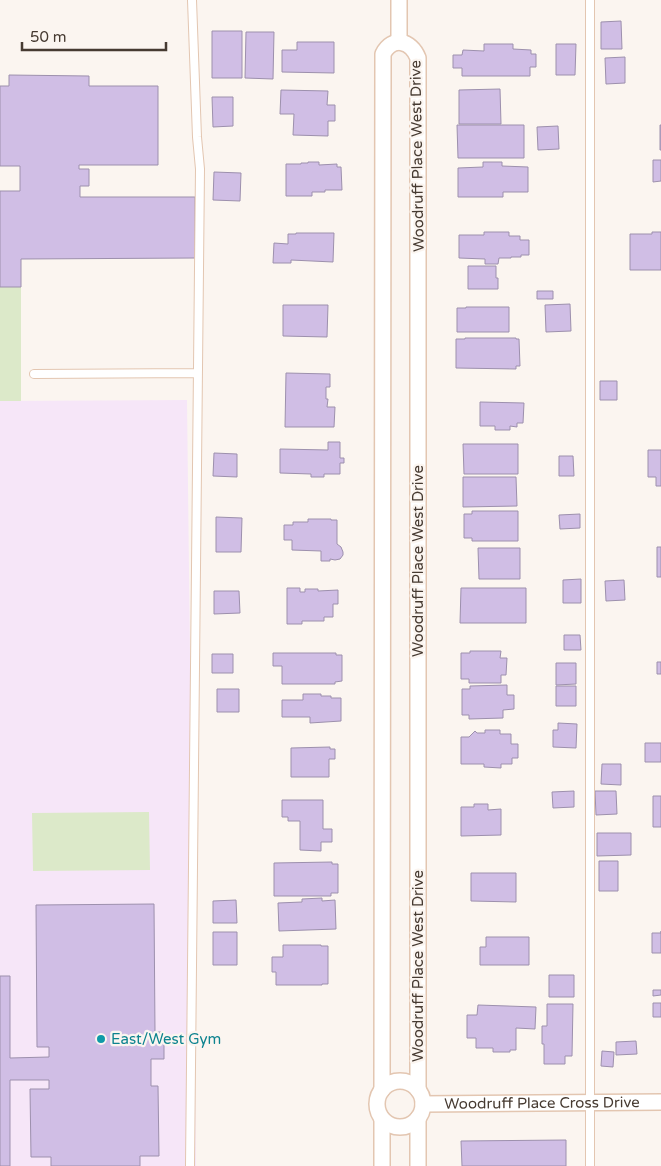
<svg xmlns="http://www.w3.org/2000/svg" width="661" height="1166" font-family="'Varela Round',sans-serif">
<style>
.education{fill:#f6e6f8}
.green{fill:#dce9c9}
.building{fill:#d0bee5;stroke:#9d90ad}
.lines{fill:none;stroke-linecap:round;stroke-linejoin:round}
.lane-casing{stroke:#e3c6b1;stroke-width:10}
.street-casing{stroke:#e3c6b1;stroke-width:18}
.lane{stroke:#fff;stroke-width:8}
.street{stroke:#fff;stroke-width:15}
.culture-dot{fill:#0f9aa8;stroke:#fbf5f0;stroke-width:2}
.labels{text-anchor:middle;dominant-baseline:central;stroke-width:4.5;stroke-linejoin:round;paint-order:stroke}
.street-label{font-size:15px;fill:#463a31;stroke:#fbf5f0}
.culture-label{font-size:15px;fill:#0d838f;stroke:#fbf5f0;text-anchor:start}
</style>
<rect width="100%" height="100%" fill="#fbf5f0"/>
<!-- education -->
<path class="education" d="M187,400L196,1166H0V401Z"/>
<!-- green -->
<path class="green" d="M0,287H21V401H0Z
M149,812L150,870L33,871L32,813Z"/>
<!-- building -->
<path class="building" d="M621,21L622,49H601V22Z
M212,31H242V78H212Z
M246,32H274L273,79L245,78Z
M297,42H334V73L282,72V50H297Z
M484,44H513V49L531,50V54H536V67H530V76H462V68H453V55H462L463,50L484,51Z
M556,44H576L575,75H556Z
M625,57V83L606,84L605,58Z
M9,75L89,76V86H158V165H79V169H89V186H80V197H195V258L21,259V287H0V191H20V166H0V86H9Z
M500,89L501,124H459V90Z
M281,90L328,91L327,105H335V121H328V136L293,135L294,114H280Z
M212,97H233V126L213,127Z
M457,125H524V158H458Z
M660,125H661V150H660Z
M558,126L559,149L538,150L537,127Z
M653,160H661V181L653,182Z
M308,162H319V165L337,164V167H341L342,190H325V192H312V196H286V164H301V163H308Z
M483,162H502V166L528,167V192H503V197H458V168L483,167Z
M214,172L241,173L240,201L213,200Z
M484,232H509V236H520V240H529V255H521V257H511V258H499L498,264H485V259L459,258V235H484Z
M652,232H661V270H630V234H652Z
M296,233H334L333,262L291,260V263H273L274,243L288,244V234H296Z
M468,266H496V278H498V289H468Z
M537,291H553V299H537Z
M570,304L571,331L546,332L545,305Z
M283,305H328L327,337L283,336Z
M466,307H509V332H457V308H466Z
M465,338H516V339H519L520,366H516V369L456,368V339H465Z
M286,373L330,374V387H326V399H328L327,407H335L334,427H285Z
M600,381H617V400H600Z
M480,402L524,403L523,423H517V427L510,426V430H495V426H480Z
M328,442H340V458H344V463H340V474H324V477H311V474L280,473V449L328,450Z
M463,444H518V474H464Z
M648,450H661V486H656V477H648Z
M214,453L237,454V477L213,476Z
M559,456H573L574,476H559Z
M463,477H516L517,506L463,507Z
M472,511H518V541H472V538H464V514H472Z
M580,514V528L560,529L559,515Z
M216,517L242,518L241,552H216Z
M308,519H331V520H337V544L341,547L343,552V555L340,559L335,560L330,559V561H321V551L292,550V540H284V525H293V522H308Z
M657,547H661V577H657Z
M478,548H520V579H479Z
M581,579V603H563V580Z
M624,580L625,600L606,601L605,581Z
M287,588H300V592H305V589H318V591L338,590V604H333V617H324V621H302V624H287Z
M461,588H526V623H460Z
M214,591H239L240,613L214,614Z
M564,635H580L581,650H564Z
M470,651H501L500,658H507L506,675H501V683H469V679H461V653H470Z
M273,653H336V655H342V681L335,682V684H282V666H273Z
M212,654H233V673H212Z
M657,662H661V674H657Z
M556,663H576V684L556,685Z
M507,685V695H514V709L503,710V718L469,719V715H462V689H470V686Z
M556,686H576V706H556Z
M217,689H239V712H217Z
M303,694H321V696H331V698H341V721L310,723V717H282V700H303Z
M558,723L577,724L576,748L553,747V730H558Z
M485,730H500V734H511V744H518V758H512V764H501V768L484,767V764H461V737H469L475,731L477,733H485Z
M645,743H661V762H645Z
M330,747V749H335V759H329V777H291V748Z
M602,764H621V785L601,784Z
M574,791V807L553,808L552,792Z
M595,791H616L617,814L596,815Z
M653,796H661V827H653Z
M282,800H323V829H332V842H321V851L300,850V821H288V817H282Z
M474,804H488V810L501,809V835L461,836V807H474Z
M597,833H631V855L597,856Z
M599,861H618V891H599Z
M332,862V864H338V893H331V896H274V863Z
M471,873H516V902L471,901Z
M322,898V901L335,900L336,929L279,931L278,903L302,902V899Z
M236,900L237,923H213V901Z
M154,904L155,1032H164V1059H151V1086H158L159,1156H140V1166H51V1157H31L30,1089H49V1080H10V1166H0V976H10V1058L49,1057V1047H37L36,905Z
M661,931V953H652V933H661Z
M213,932H237V965H213Z
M486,937H529V965H480V947H486Z
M283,945H321V946H328V984H322V985H276V972H272V957H283Z
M549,975H574V997H549Z
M653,990H661V995L653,996Z
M653,1003H661V1017H653Z
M547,1004H573L572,1056H565V1064H544V1044H542V1026H547Z
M478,1005L536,1007L535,1029L516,1028V1050H510V1052H493V1048H476V1038H467V1015H477Z
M636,1041L637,1054L616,1055V1042Z
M602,1051L614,1052L613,1067L601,1066Z
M566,1140V1166H462L461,1141Z"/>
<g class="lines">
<!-- lane casing -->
<g class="lane-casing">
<path id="lane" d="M34,374L197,373
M190,1166L200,169L197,137L192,0
M590,1166V0"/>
</g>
<!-- street casing -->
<g class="street-casing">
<g id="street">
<path d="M399,0V42"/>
<circle cx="400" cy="1104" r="23"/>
<path d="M382,1090L383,54C392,36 411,40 418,58V1090"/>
<path id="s1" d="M423,1104L661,1102"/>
<path d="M382,1166V1119"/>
<path d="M418,1166V1118"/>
</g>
</g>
<!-- lane -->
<use href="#lane" class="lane"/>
<!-- street -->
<use href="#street" class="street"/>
</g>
<!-- markers -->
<circle class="culture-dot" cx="101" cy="1039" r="5"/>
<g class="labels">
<!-- street labels -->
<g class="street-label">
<text transform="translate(417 156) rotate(-91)">Woodruff Place West Drive</text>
<text transform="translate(418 561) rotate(-90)">Woodruff Place West Drive</text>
<text transform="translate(418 966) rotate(-90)">Woodruff Place West Drive</text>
<text stroke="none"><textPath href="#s1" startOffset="119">Woodruff Place Cross Drive</textPath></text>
</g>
<!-- culture labels -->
<g class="culture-label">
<text x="111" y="1039">East/West Gym</text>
</g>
</g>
<!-- scale -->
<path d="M22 42v8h144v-8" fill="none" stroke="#463a31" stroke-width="2.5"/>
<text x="30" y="42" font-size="15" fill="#463a31" stroke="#fbf5f0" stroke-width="4" paint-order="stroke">50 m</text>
</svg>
